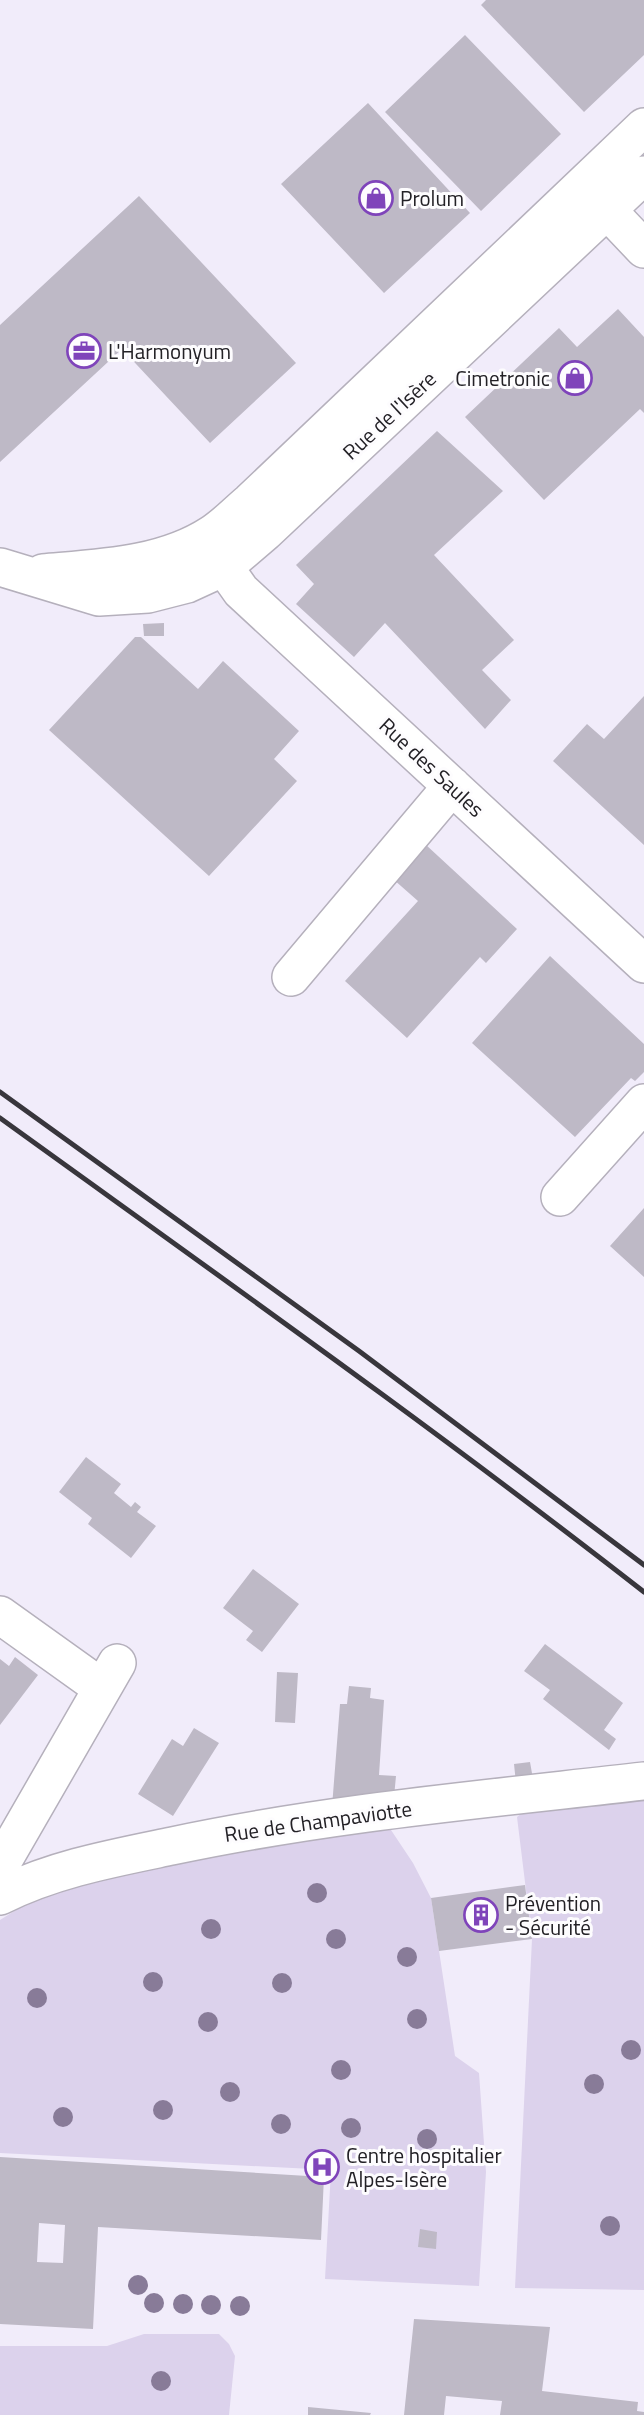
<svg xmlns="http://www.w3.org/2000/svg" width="644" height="2415" font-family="'Titillium Web',sans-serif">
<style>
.green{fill:#dcd2ec}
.building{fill:#beb9c6;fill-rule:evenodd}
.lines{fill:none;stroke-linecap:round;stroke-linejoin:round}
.minor-casing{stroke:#b5b0bc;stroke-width:40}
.minor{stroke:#fff;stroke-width:37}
.rail{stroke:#38363c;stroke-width:5}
.tree{fill:#887b98}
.labels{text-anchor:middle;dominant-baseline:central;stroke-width:6;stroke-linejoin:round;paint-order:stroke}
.poi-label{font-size:21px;fill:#232126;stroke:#fdfcfe;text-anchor:start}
.street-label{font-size:21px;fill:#232126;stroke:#fdfcfe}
</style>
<rect width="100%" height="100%" fill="#f1ecfa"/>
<!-- green -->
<path class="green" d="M644,1794V2290L515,2288L532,1939L517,1817L529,1807Z
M389,1827L413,1863L431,1898L455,2056L479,2073L486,2172L479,2286L325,2279L331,2170L0,2153V1920L32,1900L93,1878L168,1862Z
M144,2334H219L229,2344L235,2356L229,2415H0V2346H107Z"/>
<!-- building -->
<path class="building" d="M486,0H644V55L584,112L481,5Z
M465,35L561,134L481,211L385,112Z
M368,103L470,213L384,293L281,184Z
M139,196L296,363L210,443L122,349L0,462V325Z
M618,309L644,337V413L640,409L544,500L465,417L559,328L577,347Z
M437,431L503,491L434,555L514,640L482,670L511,700L485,729L385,623L354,657L296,604L314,584L296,565Z
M164,623V636H144L143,624Z
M135,637H141L198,689L223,661L299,731L274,759L297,781L209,876L49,730Z
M644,696V845L553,761L587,724L604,739Z
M425,844L517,929L486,963L480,957L407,1038L345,981L418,901L393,879Z
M550,956L644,1044V1072L635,1081L631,1078L575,1137L472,1043Z
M644,1208V1277L610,1246Z
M86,1457L121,1484L114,1493L131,1507L135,1502L141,1507L137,1512L156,1526L131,1558L88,1524L92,1518L59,1492Z
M253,1569L299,1604L262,1652L246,1640L253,1631L223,1608Z
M545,1644L623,1703L604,1730L616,1739L609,1750L543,1699L550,1690L524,1671Z
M15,1657L38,1675L0,1725V1659L9,1666Z
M277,1672L298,1673L295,1723L275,1722Z
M349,1686L371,1688L370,1698L384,1700L379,1775L396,1776L394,1797L332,1807L340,1704H347Z
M194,1728L219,1743L173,1816L138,1794L172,1739L183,1746Z
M530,1762L533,1779L516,1783L514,1764Z
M525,1885L532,1939L439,1951L431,1898Z
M0,2157L324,2177L321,2240L98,2227L93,2329L0,2324ZM39,2223L65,2225L63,2263L37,2262Z
M420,2229L437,2232L436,2249L418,2247Z
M414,2319L550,2327L542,2391L638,2402L637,2411L644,2412V2415H500L502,2401L446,2396L444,2415H404Z
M308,2407L371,2413L370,2415H308Z"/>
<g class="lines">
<!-- minor casing -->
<g class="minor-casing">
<path id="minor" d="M607,210L644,249
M228,542L224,567L241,591L644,964
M0,567L99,597L148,594L187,584L224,567L265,532L644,175
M43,573C100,568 163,566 212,534C226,525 238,512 250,502L644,127
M291,977L452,786
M560,1197L644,1103
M0,1615L102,1688
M0,1866L117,1663
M0,1896C53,1869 114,1858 172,1846C328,1813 486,1799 644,1781"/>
</g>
<!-- minor -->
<use href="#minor" class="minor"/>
<!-- rail -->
<path class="rail" d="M0,1092L359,1351L644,1565
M0,1118C216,1274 434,1428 644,1592"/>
</g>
<!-- trees -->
<g class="tree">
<circle cx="317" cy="1893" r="10"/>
<circle cx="211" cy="1929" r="10"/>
<circle cx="336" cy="1939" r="10"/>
<circle cx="407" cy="1957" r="10"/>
<circle cx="153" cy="1982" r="10"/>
<circle cx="282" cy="1983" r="10"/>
<circle cx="37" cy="1998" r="10"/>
<circle cx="417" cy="2019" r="10"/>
<circle cx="208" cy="2022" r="10"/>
<circle cx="631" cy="2050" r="10"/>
<circle cx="341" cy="2070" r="10"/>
<circle cx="594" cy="2084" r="10"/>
<circle cx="230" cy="2092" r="10"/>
<circle cx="163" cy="2110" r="10"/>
<circle cx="63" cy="2117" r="10"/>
<circle cx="281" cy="2124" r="10"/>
<circle cx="351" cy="2128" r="10"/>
<circle cx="427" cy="2139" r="10"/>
<circle cx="610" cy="2226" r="10"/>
<circle cx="138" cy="2285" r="10"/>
<circle cx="154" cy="2303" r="10"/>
<circle cx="183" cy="2304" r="10"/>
<circle cx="211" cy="2305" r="10"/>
<circle cx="240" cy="2306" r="10"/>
<circle cx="161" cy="2381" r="10"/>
</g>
<!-- icons -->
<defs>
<g id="shop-ring" transform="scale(1.75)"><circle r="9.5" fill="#fdfcfe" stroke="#7f44ba" stroke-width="1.5"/><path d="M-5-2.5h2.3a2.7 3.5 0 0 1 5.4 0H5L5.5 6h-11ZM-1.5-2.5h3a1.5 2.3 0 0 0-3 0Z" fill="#7f44ba"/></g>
<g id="office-ring" transform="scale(1.75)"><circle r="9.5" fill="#fdfcfe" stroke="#7f44ba" stroke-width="1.5"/><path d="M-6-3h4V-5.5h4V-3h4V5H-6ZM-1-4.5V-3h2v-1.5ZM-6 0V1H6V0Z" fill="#7f44ba"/></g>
<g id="building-ring" transform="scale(1.75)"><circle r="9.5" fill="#fdfcfe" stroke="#7f44ba" stroke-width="1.5"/><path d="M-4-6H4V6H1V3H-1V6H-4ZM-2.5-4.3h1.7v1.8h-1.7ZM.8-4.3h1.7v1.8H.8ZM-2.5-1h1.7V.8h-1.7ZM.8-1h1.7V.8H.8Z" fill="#7f44ba"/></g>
<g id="hospital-ring" transform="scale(1.75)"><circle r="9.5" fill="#fdfcfe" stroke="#7f44ba" stroke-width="1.5"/><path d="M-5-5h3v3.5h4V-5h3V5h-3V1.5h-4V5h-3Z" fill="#7f44ba"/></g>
</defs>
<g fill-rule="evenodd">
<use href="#shop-ring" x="376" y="198"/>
<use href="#office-ring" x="84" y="351"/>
<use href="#shop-ring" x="575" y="378"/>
<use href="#building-ring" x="481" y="1915"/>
<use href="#hospital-ring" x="322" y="2167"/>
</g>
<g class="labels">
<!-- poi labels -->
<g class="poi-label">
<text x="400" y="198">Prolum</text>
<text x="108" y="351">L'Harmonyum</text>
<text x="550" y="378" text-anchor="end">Cimetronic</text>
<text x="505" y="1903">Prévention<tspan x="505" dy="24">- Sécurité</tspan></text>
<text x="346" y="2155">Centre hospitalier<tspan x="346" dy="24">Alpes-Isère</tspan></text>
</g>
<!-- street labels -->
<g class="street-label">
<text transform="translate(389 415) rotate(-43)">Rue de l'Isère</text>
<text transform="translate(432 767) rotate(43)">Rue des Saules</text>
<text transform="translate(318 1821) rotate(-8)">Rue de Champaviotte</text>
</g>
</g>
</svg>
